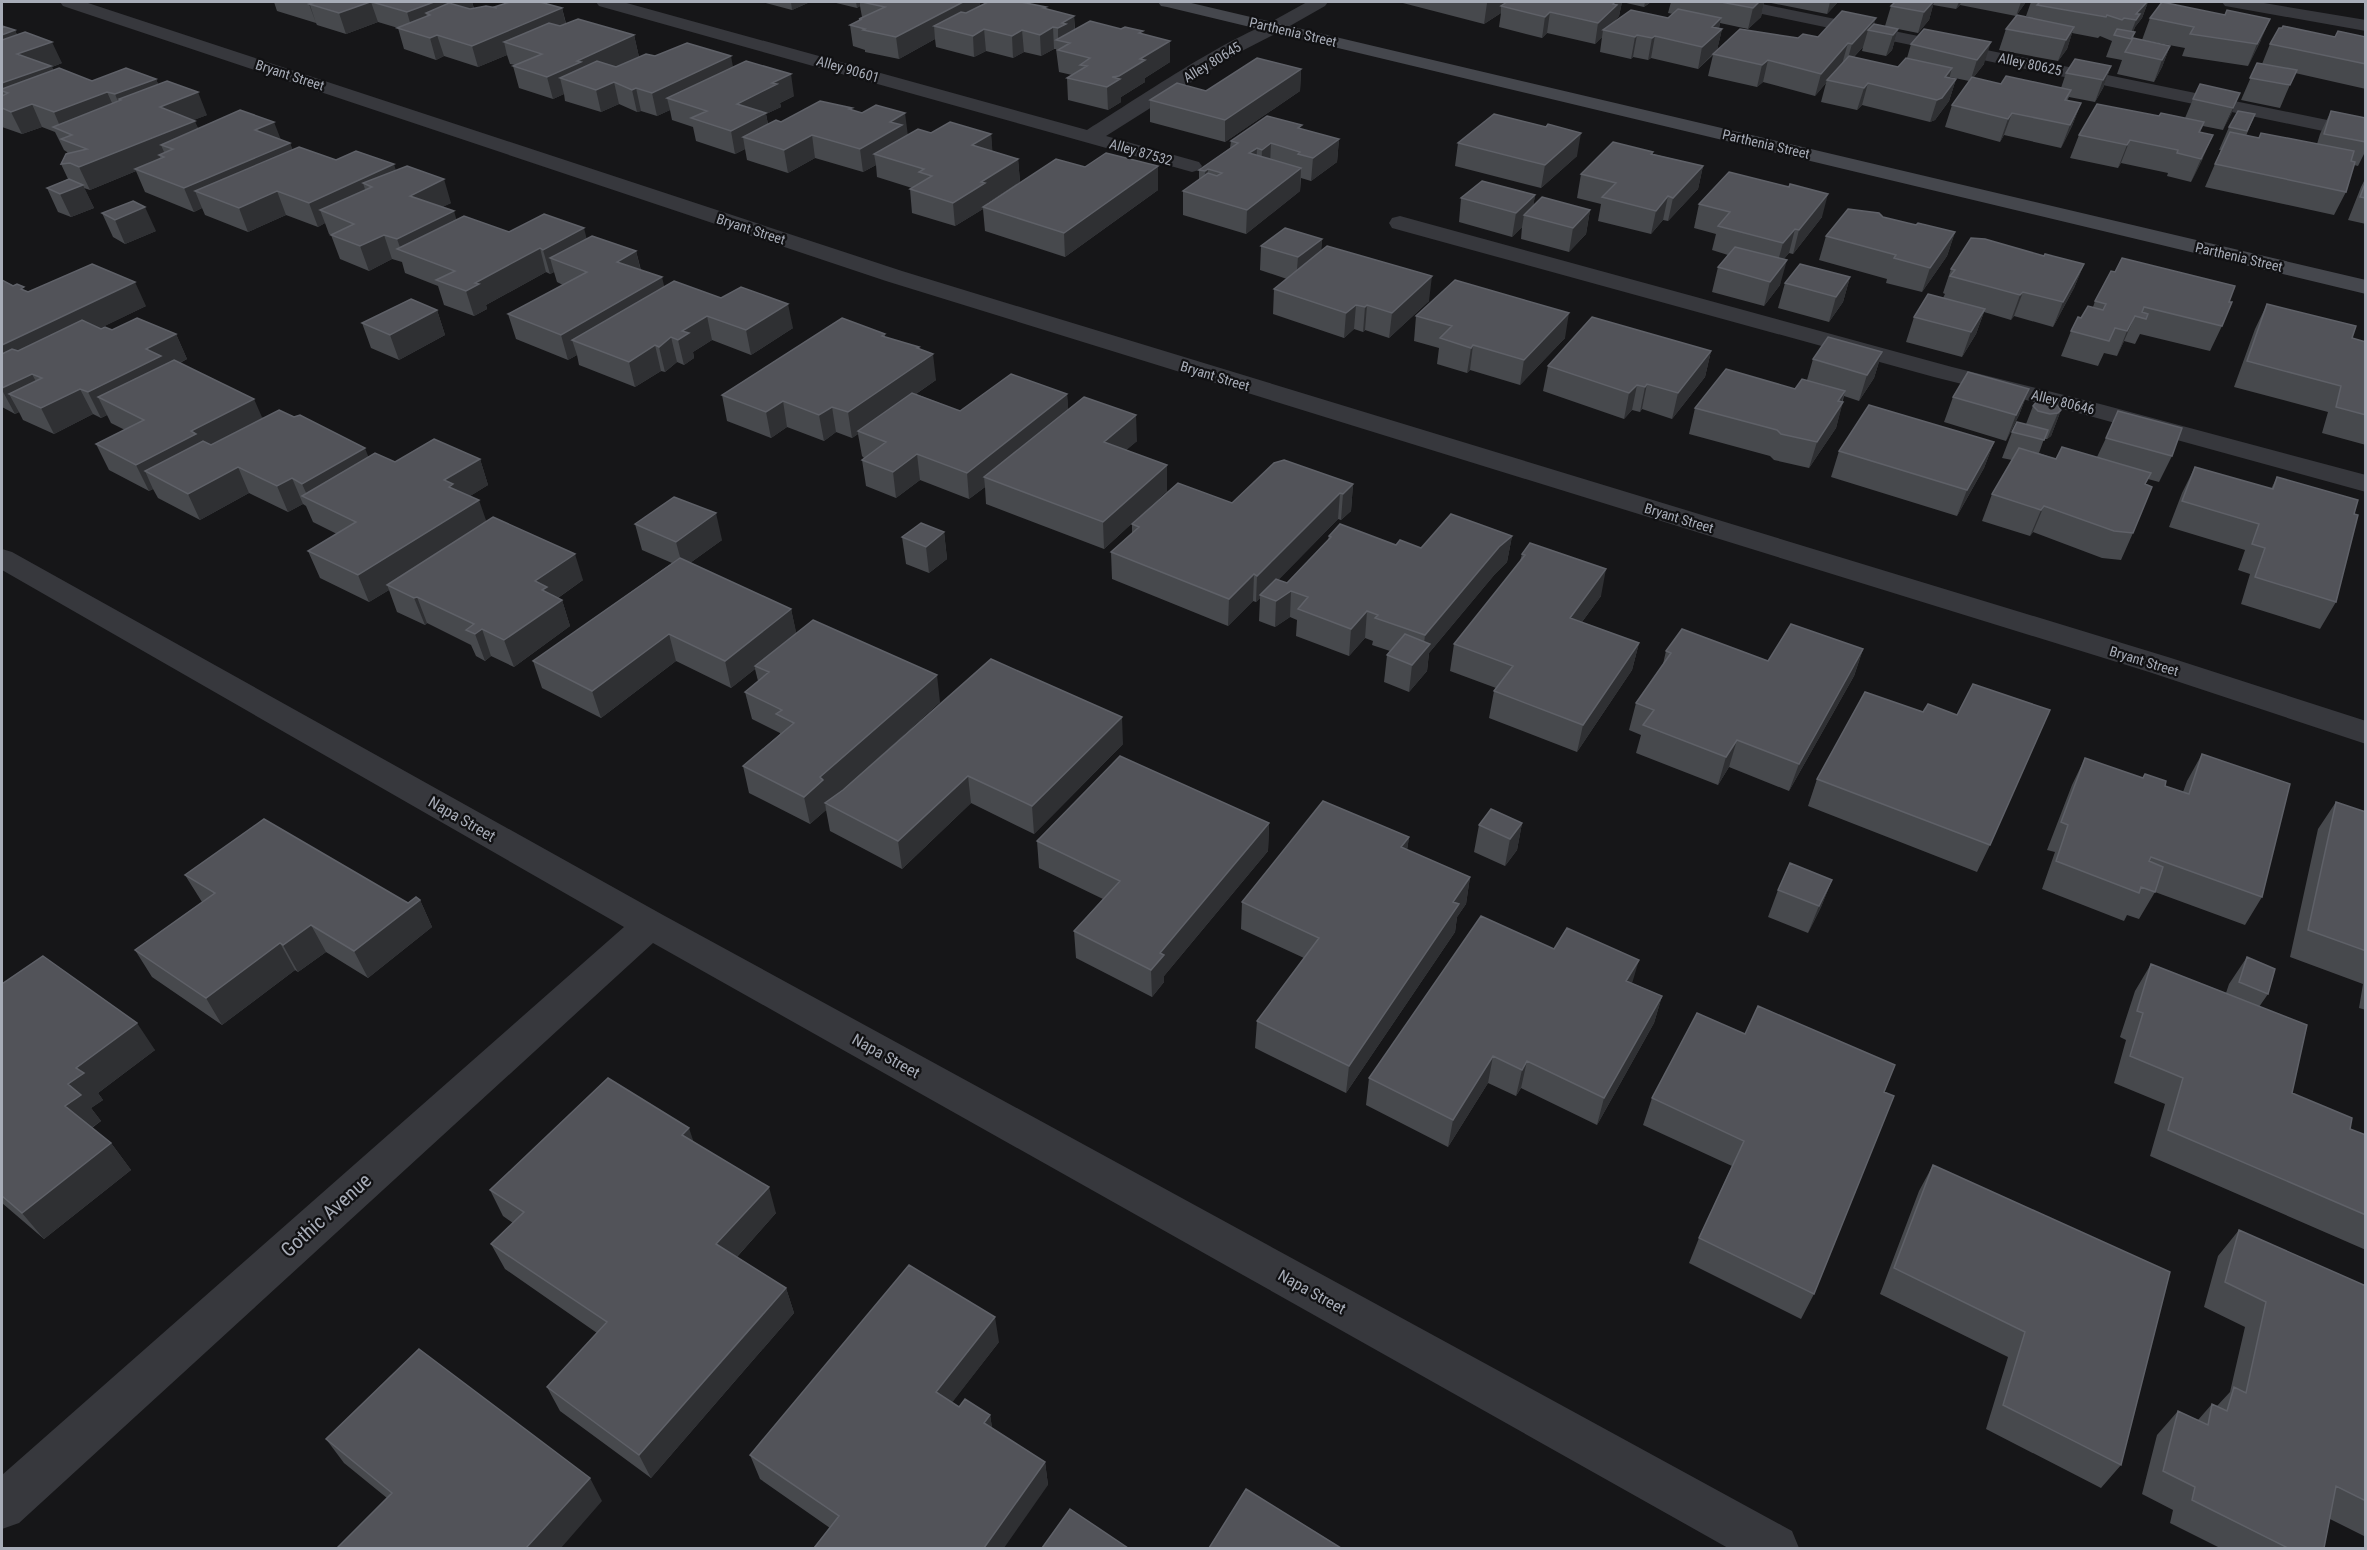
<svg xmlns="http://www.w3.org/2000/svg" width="2367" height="1550" font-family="'Roboto Condensed',sans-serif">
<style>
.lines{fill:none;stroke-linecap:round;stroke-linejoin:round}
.lane{fill:#37383d;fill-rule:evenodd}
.street{fill:#37383d;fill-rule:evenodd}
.secondary{fill:#45474d;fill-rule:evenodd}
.wall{fill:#47494d}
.shaded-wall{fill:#2f3033}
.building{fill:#525359;stroke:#5f6168;stroke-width:1.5}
.labels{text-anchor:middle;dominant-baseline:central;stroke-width:4.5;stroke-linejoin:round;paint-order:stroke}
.far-street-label{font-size:14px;fill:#a8adb8;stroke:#111113}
.street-label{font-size:16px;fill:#a8adb8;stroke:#111113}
.near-street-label{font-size:20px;fill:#a8adb8;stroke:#111113}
</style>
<rect width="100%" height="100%" fill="#161618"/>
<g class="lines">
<!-- lane -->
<path class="lane" d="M596,2H623L1087,130C1117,112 1256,17 1281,23L1284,27L1281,31L1236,54L1106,136L1199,162L1202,166L1199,170L1192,172L599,6Z
M1720,2H1752L2366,128V140L1729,7L1723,6Z
M1400,216L1952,367L2104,405L2366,475V492L2086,415L1934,377L1392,228L1389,223L1392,218Z"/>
<!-- street -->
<path class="street" d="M60,2H85L902,271L2171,658L2366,721V744L2149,672L886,281L63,6Z
M1307,2H1328L1325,6L1281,31H1269L1266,27L1269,23Z
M2222,2H2258L2366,20V31L2231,7L2225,6Z
M2,549L12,552L663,915L1792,1531L1799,1548H1728L653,943L19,1523L2,1529V1475L624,927L2,570Z"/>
<!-- secondary -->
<path class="secondary" d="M1158,2H1187L2366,280V294L1167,7L1161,6Z"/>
</g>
<!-- wall -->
<path class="wall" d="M274,2H472L474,8L494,7L562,8L566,23L634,35L639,57L655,56L733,67L794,96L780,103L781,107L766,114L768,124L852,110L908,135L931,133L991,134L992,151L1018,159L1020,182L987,203V204L1085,167L1158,166V190L1065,257L985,231L983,209L955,226L912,213L910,189L912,188L877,177L876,165L863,172L815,158L788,173L747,160L745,149L735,154L696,141L693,127L672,120L670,110L657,116L641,111L637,112L619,104L601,112L565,101L564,94L553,99L519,88L513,66L515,65L510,64L507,55L478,67L444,56L436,60L404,49L398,28L378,22L346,34L317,25L316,23L277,11Z
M762,2H810L792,10Z
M832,2H980V6L1046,7V9L1074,16L1075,29L1143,34L1170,41V62L1145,78V82L1121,97V102L1108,110L1068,100L1067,78L1072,75L1059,72L1056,49H1054L1041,56L1024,52L1013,58L986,51L974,57L936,47L935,39L899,59L865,52V50L853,46L850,25L859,21V19L862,17L860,6L857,8Z
M1399,2H1651L1644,7L1622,2L1619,16L1614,21V22L1668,18L1673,14L1668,13L1671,2H1764L1761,17L1748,29L1720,23L1719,28L1722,29L1717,50L1798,38L1818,37L1874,24L1885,26L1891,6L1894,3L1888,2H2026L2016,16L1960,5L1956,9L1933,5L1929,20L1918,33L1898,29L1892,50L1886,56L1862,51L1863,47L1854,57L1898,67L1907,58L1911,44L1924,29L1984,64L1973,78L2001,84L2061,88L2066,73L2111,66L2103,88L2095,102L2069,97L2067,101L2081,103L2072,126L2061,148L2004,135L2000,142L1945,127L1952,105L1969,81L1950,77L1949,78L1956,79L1949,101L1935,120L1930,122L1862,105L1857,110L1821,102L1826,83L1815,96L1763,82L1757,87L1708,76L1713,55L1698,69L1651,58L1648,60L1633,57L1631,59L1600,52L1602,37L1595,44L1547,33L1542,38L1499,27L1501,13L1484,24Z
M1766,2H1838L1827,14Z
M2031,2H2148L2142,18L2135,27L2133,32H2135L2132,41L2170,46L2162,67L2154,82L2117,74L2122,60L2106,57L2112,41L2100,36L2098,38L2072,33L2067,49L2058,61L1999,50L2006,29L2028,18L2029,17L2026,16Z
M2150,18L2261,40L2248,66L2182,56L2185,48L2142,40Z
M2,26L15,30L17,35L62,63L52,67L53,70L92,81L156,79L158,84L207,115L193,120L198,128L281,140L290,143L292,149L336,160L396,171L451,203L442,207L456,219L509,232L587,239L636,251L641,270L664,287L793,328L751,355L712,340L693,352L694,358L684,365L677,362L665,372L661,371L635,387L579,365L577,355L568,360L516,339L508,314L563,285L557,282L554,272L550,274L546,272L486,305L487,309L474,316L444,305L438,286L405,273L402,262L392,259L369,271L340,259L331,235L329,234L325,223L318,227L286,215L248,232L205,215L202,208L194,212L145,192L136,171L90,190L84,188L94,208L71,217L58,212L47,188L68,179L61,164L68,154L67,152L64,150L55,132L42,127L22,134L2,127Z
M2335,37H2366V89L2295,73L2280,108L2241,100L2257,63L2262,64L2270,44Z
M1301,69L1300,91L1225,142L1150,122V100L1206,91Z
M2240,93L2223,130L2203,126L2200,132L2203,158L2191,182L2167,176L2168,173L2121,163L2118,168L2070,158L2079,135L2159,116L2185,118L2193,99Z
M2331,111L2366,118V150L2358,166L2354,165L2346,192L2334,215L2205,187L2221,150H2219L2229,127L2255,114L2246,136L2259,138L2317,144L2320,134Z
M1339,139L1337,162L1311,181L1301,178L1300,191L1246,234L1183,215V191L1199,180V170L1230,148L1231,141Z
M1458,143L1577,156L1541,188L1455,166Z
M1653,152V154L1703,166L1698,189L1668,221L1663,220L1651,234L1598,221L1601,204L1577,198L1581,174Z
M2366,177V224L2348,220L2361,187Z
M1535,195L1533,206L1590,210L1586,234L1569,252L1521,239L1522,227L1512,237L1459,222L1461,198Z
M1699,204L1822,217L1793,254L1789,253L1783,260L1780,285L1764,306L1712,292L1718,267L1728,255L1712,250L1716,234L1694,228Z
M102,213L156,231L125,244L113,237Z
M1883,217L1916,225L1955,232L1947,256L1922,292L1886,283L1887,279L1819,260L1826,236Z
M1322,239L1321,251L1429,301L1389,338L1365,330L1363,332L1354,329L1344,338L1273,314L1274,289L1287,279L1260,270L1261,246Z
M2044,256L2084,264L2074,288L2053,327L2014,316L2011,320L1984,312L1976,334L1962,357L1906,342L1914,317L1943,298L1945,294L1943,293L1951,269Z
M1850,277L1843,302L1829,322L1778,308L1785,283Z
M2,280L28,292L146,306L100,328L176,334L187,359L180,363L263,418L369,457L395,462L480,459L488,485L470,496L486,521L583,580L558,598L562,600L570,626L514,667L491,656L485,661L476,656L471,645L427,623L425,625L397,612L389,590L369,602L320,578L308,551L337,534L313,522L306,506L303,504L288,512L249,493L200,520L158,498L153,489L149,491L109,470L96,444L125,430L111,423L107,415L101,418L93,414L54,434L23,420L19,412L15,414L2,407Z
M2095,301L2229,302L2222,326L2210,351L2140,334L2135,344L2124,341L2117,356L2104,353L2098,366L2061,356L2071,331L2081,318L2093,307Z
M2267,304L2352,338L2366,342V445L2322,433L2328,412L2234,387L2255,329Z
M437,310L445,335L399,360L371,348L362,323Z
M1416,316L1565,338L1520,385L1470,370L1467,373L1437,364L1439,348L1414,341Z
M885,334V337L919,347L936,380L916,394L960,411L1067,394L1068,410L1137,441L1126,450L1167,491L1104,549L986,504L985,487L969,499L920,480L896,498L866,486L862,460L864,458L862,456L858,434L852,438L836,432L824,441L787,427L771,438L727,421L722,395Z
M1711,351L1705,377L1672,419L1642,409L1640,412L1632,410L1624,419L1543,391L1548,366Z
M1882,352L1874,378L1859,401L1844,396L1836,428L1809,468L1774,460L1770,456L1689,434L1695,408L1795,389L1807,380L1813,359Z
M2029,389L2019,415L2006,441L1944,422L1953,397Z
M2033,406L2061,410L2051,436L2047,439H2044L2039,453L2056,459L2097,457L2106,438L2172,456L2159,482L2148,479L2145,484L2133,533L2121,560L2102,558L2033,532L2030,536L1982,521L1992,494L2012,460L2002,458L2012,432L2026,424Z
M1994,442L1984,468L1957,516L1831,477L1839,451Z
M2195,467L2271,489L2277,477L2354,514L2336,602L2320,629L2241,604L2250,574L2238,570L2245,550L2169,527L2182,493Z
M1353,484L1351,511L1341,520L1338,519L1278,580L1287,583L1328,540L1329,536L1421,548L1512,536L1507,562L1495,574L1429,653L1427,671L1409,692L1384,682L1387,655L1390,651L1372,645L1373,641L1365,638L1349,656L1296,636L1297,620L1290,617L1275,627L1259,621L1260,598L1256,602L1253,601L1228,626L1112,579L1111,552L1132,533V524L1232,503Z
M635,524L722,540L690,563L791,609L796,633L940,702L841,792L1123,744L1034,834L971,803L902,869L830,831L826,810L810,824L749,793L743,766L780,734V733L752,719L745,692L758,681L755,669L731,688L676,661L601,718L542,688L533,661L672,563L642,550Z
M944,532L947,559L929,573L906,564L902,537Z
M1522,554L1601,596L1582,622L1639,643L1632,670L1577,752L1489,718L1494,691L1496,688L1450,671L1454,644L1520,561Z
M1863,649L1854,676L1789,791L1729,767L1718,785L1636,753L1641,735L1629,730L1636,703L1663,664L1666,651L1768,661Z
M1923,712L1957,715L1990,845L1977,872L1808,806L1817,779Z
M2202,754L2262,897L2245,925L2155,892L2139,919L2127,915L2124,921L2042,889L2055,852L2047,850L2072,785L2085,758L2142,778L2145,774L2165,786L2183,792L2187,781Z
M2336,802L2366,812V1010L2359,1008L2363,984L2290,957L2318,829Z
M1269,823L1268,851L1164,976V982L1152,997L1076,958L1074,931L1103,899L1039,868L1037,841Z
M1522,823L1517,850L1505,866L1474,852L1479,825Z
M1409,837L1407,850L1470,877L1466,904L1457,917L1455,932L1346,1093L1255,1048L1257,1021L1304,958L1241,929L1242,902Z
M185,875L408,903L420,900L432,927L368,978L326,952L298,972L295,970L222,1025L152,977L135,950L202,902Z
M1832,880L1821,907L1808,933L1768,917L1778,890Z
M1554,949L1662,996L1654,1023L1597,1125L1521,1088L1516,1096L1488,1083L1448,1147L1366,1105L1369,1078Z
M2247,957L2268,994L2259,1007L2292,1093L2350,1129L2366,1135V1250L2150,1156L2165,1104L2114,1083L2126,1040L2120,1037L2135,991L2151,964L2226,993L2229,984Z
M2,984L155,1050L98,1093L103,1100L91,1108L101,1121L92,1128L111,1143L131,1170L44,1239L2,1203Z
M1745,1034L1884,1092L1814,1294L1801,1319L1689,1263L1699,1238L1732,1166L1643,1125L1652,1098Z
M693,1141L776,1213L737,1257L786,1288L794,1313L651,1478L560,1411L547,1387L597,1333L505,1269L491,1244L513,1223L503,1216L490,1190Z
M1933,1165L2121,1465L2101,1488L1986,1429L2008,1357L1880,1294L1919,1191Z
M2239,1230L2366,1286V1537L2330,1519L2324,1548H2220L2170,1523L2173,1510L2142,1494L2157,1435L2178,1411L2198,1420L2212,1404L2217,1406L2230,1392L2245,1327L2204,1307L2218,1256Z
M999,1342L952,1402L959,1407L990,1415L992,1428L1045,1462L1048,1485L830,1528L760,1479L750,1455Z
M326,1439L602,1501L387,1498L344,1463Z"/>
<!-- shaded-wall -->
<path class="shaded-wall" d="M309,2H371L378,22L346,34L339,13L309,4L316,23Z
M434,2H472L474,9L430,15L426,13L430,27L413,33L407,12Z
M791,2H810L792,10Z
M856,2H860V6L857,8Z
M962,2H980L981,14L934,26L935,39L899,59L896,37Z
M1489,2H1513L1501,6V13L1484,24L1487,3Z
M1615,2H1622L1619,16L1614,21L1613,26L1603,30L1602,37L1595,44L1598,23Z
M1645,2H1651L1644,7Z
M1759,2H1764L1761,17L1748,29L1753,8Z
M1830,2H1838L1827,14Z
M1933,2H1934L1929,20L1918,33L1924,12Z
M1959,2H1961L1960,5L1956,9Z
M2021,2H2026L2016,16Z
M2147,2H2148L2142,18L2135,27L2132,35L2129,38L2136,20V14Z
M562,8L567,29L504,42L507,55L478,67L472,46Z
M1550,12L1547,33L1542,38L1545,17Z
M1074,16L1075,37L1058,40V28L1062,23Z
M1721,18L1718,32L1722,29L1717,50L1698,69L1702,47L1712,27Z
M1876,18L1872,31L1868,30L1863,47L1846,65L1852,44Z
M2270,19L2261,40L2248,66L2257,44Z
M1053,27L1054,49L1041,56L1040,35Z
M2074,27L2067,49L2058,61L2066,40Z
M984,29L986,51L974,57L973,36Z
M1898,29L1892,50L1886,56L1893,35Z
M15,30L24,51L52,42L62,63L52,67L61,88L8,93L2,91V35Z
M1022,30L1024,52L1013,58L1012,36Z
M437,35L444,56L436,60L430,38Z
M634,35L639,57L586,84L560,78L564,94L553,99L547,77L577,61Z
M1637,35L1633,57L1631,59L1635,37Z
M1655,36L1651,58L1648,60L1652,38Z
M1170,41V62L1145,78V82L1121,97V102L1108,110L1107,87L1112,77Z
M1991,42L1984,64L1970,82L1977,60Z
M1848,43L1842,64L1827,80L1826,83L1815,96L1821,74Z
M2170,46L2162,67L2154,82L2162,60Z
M731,56L735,78L667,98L670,110L657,116L652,93Z
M1768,60L1763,82L1757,87L1762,65Z
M2111,66L2103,88L2095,102L2103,80Z
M1952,68L1946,90L1945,77Z
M1301,69L1300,91L1225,142V120Z
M791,74L794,96L780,103L781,107L766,114L770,136L743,137L745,149L735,154L731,131L737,104L772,83Z
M156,79L165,101L121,100L119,99L126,116L124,117L115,94Z
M1956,79L1949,101L1935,120L1930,122L1937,100Z
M614,82L619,104L601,112L596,90Z
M1868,83L1862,105L1857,110L1864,88Z
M636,88L641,111L637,112L632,90Z
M107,92L117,114L62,131L54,112Z
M198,92L207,115L169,130L160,107Z
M2240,93L2231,115L2223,130L2233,108Z
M2081,103L2072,126L2061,148L2070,125Z
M32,104L42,127L22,134L11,112Z
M905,113L908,136L874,154L876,165L863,172L860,149L890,122Z
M2012,113L2004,135L2000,142L2008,119Z
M195,121L204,143L173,149L161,145L167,159L159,155L162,161L135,169L136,171L90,190L79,167Z
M274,122L283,145L255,130Z
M1581,133L1577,156L1541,188L1545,165Z
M991,134L993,157L972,145Z
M812,135L815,158L788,173L784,150Z
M2213,135L2203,158L2191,182L2201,159Z
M1339,139L1337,162L1311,181L1313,158Z
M2130,140L2121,163L2118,168L2127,145Z
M290,143L299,166L195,191L202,208L194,212L184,188Z
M1271,143L1270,166L1261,173L1262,150Z
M1257,148L1256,171L1249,153Z
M1018,159L1020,182L987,203V206L983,207V209L955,226L953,203L981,182Z
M394,164L401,187H372L363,183L369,202L320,210L325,223L318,227L309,203Z
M1158,166V190L1065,257L1064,233Z
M1703,166L1698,189L1668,221L1673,198Z
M1301,168L1300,191L1246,234L1247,210Z
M1208,169V192L1204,195L1205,171Z
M444,179L451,203L418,219L410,196Z
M83,185L94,208L71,217L60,194Z
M277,191L286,215L248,232L239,208Z
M1828,194L1822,217L1793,254L1799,230Z
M1535,195L1532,217L1524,215L1522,227L1512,237L1516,213Z
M1668,196L1663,220L1651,234L1656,211Z
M145,207L156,231L125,244L115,220Z
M1590,210L1586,234L1569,252L1573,228Z
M454,211L461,235L401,250L397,239Z
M584,228L590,252L550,258L554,272L550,274L543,250Z
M1795,229L1789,253L1776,268L1783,243Z
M1955,232L1947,256L1922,292L1930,268Z
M384,235L392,259L369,271L360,246Z
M1322,239L1320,263L1296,282L1298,257Z
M540,248L546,272L486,305L487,309L474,316L466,291L475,283Z
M636,251L642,276L617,262Z
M1787,260L1780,285L1764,306L1770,282Z
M2084,264L2074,288L2053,327L2063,302Z
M1432,276L1429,301L1389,338L1392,313Z
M662,277L668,302L572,340L577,355L568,360L561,335Z
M1850,277L1843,302L1829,322L1836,297Z
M135,282L146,306L2,376V345Z
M2023,292L2014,316L2011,320L2020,295Z
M788,304L793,328L751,355L746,330Z
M1356,305L1354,329L1344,338L1346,313Z
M1367,305L1365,330L1363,332L1365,307Z
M1985,309L1976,334L1962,357L1971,332Z
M437,310L445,335L399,360L390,335Z
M1569,313L1565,338L1520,385L1524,360Z
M707,316L712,340L693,352L694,358L684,365L678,340L682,331Z
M2135,316L2124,341L2117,356L2127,331Z
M176,334L187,359L167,369L98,397L107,415L101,418L88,392L146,349Z
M671,337L677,362L665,372L659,347Z
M655,345L661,371L635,387L629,362Z
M1473,345L1470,370L1467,373L1471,348Z
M919,347L921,363L933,354L936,380L861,432L858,431V434L852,438L848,412Z
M1711,351L1705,377L1672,419L1678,393Z
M1882,352L1874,378L1859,401L1867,375Z
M32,374L45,399L9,394L19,412L15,414L2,390V388Z
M1647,384L1642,409L1640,412L1645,387Z
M1637,385L1632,410L1624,419L1629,393Z
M80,389L93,414L54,434L41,408Z
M2029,389L2019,415L2006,441L2016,415Z
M1845,391L1840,407L1843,402L1836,428L1809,468L1817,442L1838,401Z
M1067,394L1069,420L984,477L985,487L969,499L967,473Z
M254,399L265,424L145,471L153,489L149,491L136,465L191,431Z
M783,401L787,427L771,438L766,412Z
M832,407L836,432L824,441L819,415Z
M2061,410L2051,436L2047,439L2058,413Z
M1136,415L1137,441L1105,468L1104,442Z
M1994,442L1984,468L1957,516L1967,490Z
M365,448L375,474L309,499L302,484Z
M917,454L920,480L896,498L893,472Z
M480,459L488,485L459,503L479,500L488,526L387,585L389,590L369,602L358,575L444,480Z
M1167,465V491L1104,549L1103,522Z
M238,467L249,493L200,520L188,494Z
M292,478L303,504L288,512L277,486Z
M1353,484L1351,511L1341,520L1343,494Z
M1340,493L1338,519L1263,596L1260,595V598L1256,602L1257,576Z
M2044,506L2033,532L2030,536L2041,510Z
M716,513L722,540L683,568L676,542Z
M944,532L947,559L929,573L926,547Z
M1512,536L1507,562L1495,574L1429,653L1427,671L1409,692L1412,665L1423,653L1425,635L1499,547Z
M575,554L583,580L552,602L562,600L570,626L514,667L504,640L535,581Z
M1606,569L1601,596L1565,645L1570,618Z
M1254,574L1253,601L1228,626L1229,599Z
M1291,591L1290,617L1275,627L1276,601Z
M417,597L427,623L425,625L414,598Z
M791,609L797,636L755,666V669L731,688L725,661Z
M1367,611L1365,638L1349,656L1351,629Z
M482,629L491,656L485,661L475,634Z
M669,634L676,661L601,718L592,691Z
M1639,643L1632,670L1577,752L1583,725Z
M1863,649L1854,676L1789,791L1799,764Z
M937,675L940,702L826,805L825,803L826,810L810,824L804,797L820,777Z
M1122,717L1123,744L1034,834L1032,806Z
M1737,740L1729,767L1718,785L1726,757Z
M968,776L971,803L902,869L898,841Z
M1269,823L1268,851L1164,976V982L1152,997L1151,970L1160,953Z
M1522,823L1517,850L1505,866L1510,839Z
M1409,837L1405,864L1401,847Z
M1470,877L1466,904L1457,917L1455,932L1346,1093L1349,1066L1453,902Z
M1832,880L1821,907L1808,933L1819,906Z
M420,900L432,927L368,978L354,951Z
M311,925L326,952L298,972L283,945Z
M280,943L295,970L222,1025L206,998Z
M1639,960L1631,987L1626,981Z
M1662,996L1654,1023L1597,1125L1604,1098Z
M137,1023L155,1050L98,1093L103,1100L91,1108L101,1121L85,1132L65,1106L68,1084L76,1068Z
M1493,1056L1488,1083L1448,1147L1453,1120Z
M1527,1061L1521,1088L1516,1096L1522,1070Z
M689,1128L698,1155L682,1135Z
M111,1143L131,1170L44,1239L22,1213Z
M769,1187L776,1213L726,1269L716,1244Z
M786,1288L794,1313L651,1478L639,1455Z
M995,1317L999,1342L941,1417L936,1392Z
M990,1415L994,1439L984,1423Z
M1045,1462L1048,1485L1004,1548H984Z
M590,1478L602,1501L561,1548H526Z"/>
<!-- building -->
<path class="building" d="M315,2H370L339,13L309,4Z
M372,2H434L407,12Z
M510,2H540L562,8L472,46L437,35L430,38L397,28L430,15L426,13L449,3L470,9L486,6L497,8L494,7Z
M862,2H963L896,37L863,30L865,29L850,25L862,19H859L885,7Z
M988,2H1021L1046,7L1043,8L1074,16L1062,23L1066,24L1058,28L1053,27L1040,35L1022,30L1012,36L984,29L973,36L934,26L961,12L966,13Z
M1507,2H1615L1613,4L1617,5L1598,23L1550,12L1545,17L1501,6Z
M1721,2H1759L1753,8Z
M1895,2H1933L1924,12L1891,6Z
M2040,2H2147L2136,14H2140L2136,20L2124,18L2122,20L2107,15L2106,17L2037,5Z
M2162,2L2225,15L2227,10L2270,19L2257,44L2190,34L2194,27L2150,18Z
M1678,9L1721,18L1712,27L1722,29L1702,47L1655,36L1652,38L1637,35L1635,37L1603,30L1631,10L1668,18Z
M1842,11L1876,18L1852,44L1848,43L1821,74L1768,60L1762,65L1713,54L1740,29L1798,38L1803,34L1818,37Z
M2017,15L2074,27L2066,40L2006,29Z
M578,19L634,35L577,61L581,62L547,77L513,66L542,54L504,42L549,23L560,26Z
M1090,21L1121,29L1125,27L1143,31L1139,33L1170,41L1140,59L1145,60L1119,76L1112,77L1120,79L1107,87L1067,78L1087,66L1080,65L1090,58L1058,50L1070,43L1056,40Z
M1874,24L1898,29L1893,35L1868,30Z
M2,26L15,30L2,35Z
M2283,26L2335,37L2338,31L2366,37V64L2270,44L2279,28H2282Z
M1924,29L1991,42L1977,60L1911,44Z
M2117,29L2135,32L2131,39L2114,35Z
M25,32L52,42L17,54L51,66L2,83V40Z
M2133,38L2170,46L2162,60L2125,52Z
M687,43L731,56L652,93L636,88L632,90L614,82L596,90L560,78L597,61L616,67L646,54L655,56Z
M1849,56L1898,67L1906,58L1952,68L1945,77L1956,79L1942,98L1937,100L1868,83L1864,88L1827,80Z
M1257,58L1301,69L1225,120L1150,100L1177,83L1206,91Z
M2075,59L2111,66L2103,80L2066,73Z
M746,61L791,74L772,83L777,84L737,104L766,113L731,131L691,118L707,111L667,98Z
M2257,63L2297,70L2290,85L2250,78Z
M59,68L92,81L126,68L156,79L115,94L107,92L54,112L32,104L11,112L2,108V96L8,93L2,91V89Z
M2006,76L2071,90L2065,100L2081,103L2070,125L2012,113L2008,119L1952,105L1972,77L2001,84Z
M167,81L198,92L160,107L195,121L79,167L70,163L61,164L66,154L87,149L61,139L72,135L53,127L121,100L119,99Z
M2200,84L2240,93L2233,108L2193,99Z
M820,101L852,108L849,109L862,113L876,105L905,113L890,122L902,125L860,149L812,135L784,150L743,137L776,120L781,122Z
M2097,104L2159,116L2161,113L2204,122L2199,132L2213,135L2201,159L2177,153L2178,150L2130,140L2127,145L2079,135Z
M240,110L274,122L255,130L290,143L184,188L135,169L164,157L159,155L173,149L161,145Z
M2238,111L2255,114L2247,131L2229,127Z
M2331,111L2366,118V142L2324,134Z
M1494,114L1546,127L1548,124L1581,133L1545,165L1458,143Z
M1267,116L1302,125L1298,128L1339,139L1313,158L1298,154L1300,152L1271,143L1262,150L1257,148L1249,153L1301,168L1247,210L1183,191L1208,173L1217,176L1222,173L1208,169L1205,171L1199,170L1238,143L1231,141Z
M950,122L991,134L972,145L1018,159L981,182L985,183L953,203L910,189L932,176L919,172L924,169L874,154L918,129L931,133Z
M2230,132L2259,138L2261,133L2354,151L2351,161L2355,162L2346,192L2215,164Z
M1613,142L1653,152L1651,154L1703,166L1673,198L1668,196L1656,211L1602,197L1616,183L1581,174Z
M299,147L336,160L356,151L394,164L309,203L277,191L239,208L195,191Z
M1106,153L1158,166L1064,233L983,207L1056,159L1085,167Z
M407,166L444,179L410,196L454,211L397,239L384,235L360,246L331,235L354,224L320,210L372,187L363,183Z
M1729,172L1789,187L1790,184L1828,194L1799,230L1795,229L1783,243L1718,226L1730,212L1699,204Z
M69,179L83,185L60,194L47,188Z
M1482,181L1535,195L1516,213L1461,198Z
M2366,181V198L2360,197Z
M1542,197L1590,210L1573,228L1524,215Z
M133,201L145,207L115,220L102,213Z
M1848,209L1879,213L1883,217L1916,225L1918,223L1955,232L1930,268L1894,258L1896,255L1826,236Z
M544,214L584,228L543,250L540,248L475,283L479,284L466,291L436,280L455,271L397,249L464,216L509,232Z
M1285,228L1322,239L1298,257L1261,246Z
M592,236L636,251L617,262L662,277L561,335L508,314L587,272L550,258Z
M1971,238L1985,239L2044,256L2045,254L2084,264L2063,302L2023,292L2020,295L1950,276L1955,270L1951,269Z
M1327,246L1432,276L1392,313L1367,305L1365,307L1356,305L1346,313L1274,289Z
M1735,247L1787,260L1770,282L1718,267Z
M2122,258L2235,286L2229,302H2232L2222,326L2144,307L2142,312L2148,314L2146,319L2135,316L2127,331L2115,328L2109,341L2071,331L2078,317L2081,318L2088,306L2103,310L2106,304L2095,301L2111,271L2115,272Z
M92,264L135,282L2,345V280L13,286L17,284L24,287L21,289L28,292Z
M1800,264L1850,277L1836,297L1785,283Z
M1455,280L1569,313L1524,360L1473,345L1471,348L1440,338L1452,326L1416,316Z
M674,281L721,298L741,287L788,304L746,330L707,316L682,331L689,333L678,340L671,337L659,347L655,345L629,362L572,340Z
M1928,294L1985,309L1971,332L1914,317Z
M411,299L437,310L390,335L362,323Z
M2267,304L2356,326L2352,338L2366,342V415L2336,407L2341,386L2247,361Z
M1592,317L1711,351L1678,393L1647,384L1645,387L1637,385L1629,393L1548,366Z
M137,318L176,334L146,349L161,356L88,392L80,389L41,408L9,394L42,378L32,374L2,388V354L12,349L18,351L82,320L101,329L105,327L112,330Z
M842,318L885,334L882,336L919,347L917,348L933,354L848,412L832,407L819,415L783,401L766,412L722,395Z
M1828,337L1882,352L1867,375L1813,359Z
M174,360L254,399L191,431L196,434L136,465L96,444L144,420L98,397Z
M1726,369L1795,389L1802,379L1845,391L1838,401L1843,402L1817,442L1781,434L1777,430L1695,408Z
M1968,372L2029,389L2016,415L1953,397Z
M1011,374L1067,394L967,473L917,454L893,472L862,460L886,442L858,431L912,393L960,411Z
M1084,397L1136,415L1104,442L1167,465L1103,522L984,477Z
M2037,401L2056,404L2061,410L2058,413L2050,414L2038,411L2033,406Z
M1869,405L1994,442L1967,490L1839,451Z
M279,410L294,417L300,415L365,448L302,484L292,478L277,486L238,467L188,494L145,471L203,441L211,445Z
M2118,411L2182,428L2172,456L2106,438Z
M2017,422L2048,430L2044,440L2012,432Z
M434,439L480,459L444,480L453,484L449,487L479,500L358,575L308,551L356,522L302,496L375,453L395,462Z
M2062,447L2151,473L2145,484L2152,487L2133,533L2114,531L2044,506L2041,510L1992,494L2019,448L2056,459Z
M1284,460L1353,484L1343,494L1340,493L1257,576L1254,574L1229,599L1111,552L1139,527L1132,524L1178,483L1232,503L1274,463Z
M2195,467L2273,489L2277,477L2358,500L2354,514L2358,515L2336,602L2255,577L2265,548L2252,544L2259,524L2182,501Z
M674,497L716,513L676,542L635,524Z
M1451,514L1512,536L1499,547L1425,635L1375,618L1378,615L1367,611L1351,629L1298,609L1308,597L1291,591L1276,601L1260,595L1276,579L1287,583L1331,537L1329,536L1340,524L1396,545L1400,540L1421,548Z
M493,517L575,554L535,581L547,587L542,590L562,600L504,640L482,629L475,634L466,630L474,624L417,597L414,598L387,585Z
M921,523L944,532L926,547L902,537Z
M1530,543L1606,569L1570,618L1639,643L1583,725L1494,691L1513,666L1454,644L1525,555L1522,554Z
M680,558L791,609L725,661L669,634L592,691L533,661Z
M813,620L937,675L820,777L823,780L804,797L743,766L794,723L776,714L782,710L745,692L769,672L755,666Z
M1791,624L1863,649L1799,764L1737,740L1726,757L1643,725L1654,710L1636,703L1671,653L1666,651L1682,629L1768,661Z
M1405,634L1430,644L1412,665L1387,655Z
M991,659L1122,717L1032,806L968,776L898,841L825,803L843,790Z
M1973,684L2050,710L1990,845L1817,779L1865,692L1923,712L1928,704L1957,715Z
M2202,754L2290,784L2262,897L2151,857L2149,861L2163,867L2155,892L2141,887L2139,893L2056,861L2068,825L2061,822L2085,758L2143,778L2145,774L2166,781L2165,786L2189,794Z
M1120,756L1269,823L1160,953L1164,955L1151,970L1074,931L1120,881L1037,841Z
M1323,801L1409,837L1401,847L1470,877L1453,902L1459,904L1349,1066L1257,1021L1319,938L1242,902Z
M2336,802L2366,812V951L2308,930Z
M1491,809L1522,823L1510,839L1479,825Z
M264,819L408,903L416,897L420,900L354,951L311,925L283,945L280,943L206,998L135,950L215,893L185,875Z
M1790,863L1832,880L1819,906L1778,890Z
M1481,916L1554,949L1567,928L1639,960L1626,981L1662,996L1604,1098L1527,1061L1522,1070L1493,1056L1453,1120L1369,1078Z
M43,956L137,1023L76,1068L84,1073L68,1084L81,1095L65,1106L111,1143L22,1213L2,1196V984Z
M2247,957L2275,969L2268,994L2239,982Z
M2151,964L2307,1025L2292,1093L2352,1118L2350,1129L2366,1135V1215L2168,1130L2183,1078L2130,1056L2143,1013L2137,1011Z
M1758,1006L1895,1065L1884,1092L1894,1096L1814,1294L1699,1238L1744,1141L1652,1098L1697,1013L1745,1034Z
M608,1078L689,1128L682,1135L769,1187L716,1244L786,1288L639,1455L547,1387L607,1322L491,1244L524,1212L490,1190Z
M1933,1165L2170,1272L2121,1465L2003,1405L2025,1332L1894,1268Z
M2239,1230L2366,1286V1501L2336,1486L2324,1548H2288L2192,1500L2195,1487L2163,1471L2178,1411L2208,1425L2212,1404L2227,1411L2234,1387L2246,1393L2266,1302L2225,1282Z
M909,1265L995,1317L936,1392L959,1407L965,1399L990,1415L984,1423L1045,1462L984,1548H814L839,1516L750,1455Z
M419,1349L590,1478L526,1548H337L392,1493L326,1439Z
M1246,1489L1341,1548H1209Z
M1070,1509L1128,1548H1042Z"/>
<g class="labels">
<!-- far-street labels -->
<g class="far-street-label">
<text transform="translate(1293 32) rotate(13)">Parthenia Street</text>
<text transform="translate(1212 62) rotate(-31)">Alley 80645</text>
<text transform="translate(2030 64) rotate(12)">Alley 80625</text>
<text transform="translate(848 69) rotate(16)">Alley 90601</text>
<text transform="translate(290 75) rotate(18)">Bryant Street</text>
<text transform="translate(1766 144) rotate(13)">Parthenia Street</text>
<text transform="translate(1141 152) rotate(16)">Alley 87532</text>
<text transform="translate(751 229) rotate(18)">Bryant Street</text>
<text transform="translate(2239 257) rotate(13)">Parthenia Street</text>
<text transform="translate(1215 376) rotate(17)">Bryant Street</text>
<text transform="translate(2063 402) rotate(14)">Alley 80646</text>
<text transform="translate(1679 518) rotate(17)">Bryant Street</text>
<text transform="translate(2144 661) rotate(17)">Bryant Street</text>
</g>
<!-- street labels -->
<g class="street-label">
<text transform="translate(462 819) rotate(30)">Napa Street</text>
<text transform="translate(886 1056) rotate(29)">Napa Street</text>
<text transform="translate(1312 1292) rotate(29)">Napa Street</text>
</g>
<!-- near-street labels -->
<g class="near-street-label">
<text transform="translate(326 1215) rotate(-42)">Gothic Avenue</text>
</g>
</g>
<!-- border -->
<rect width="2367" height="1550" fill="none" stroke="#a8adb8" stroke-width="6"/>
</svg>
